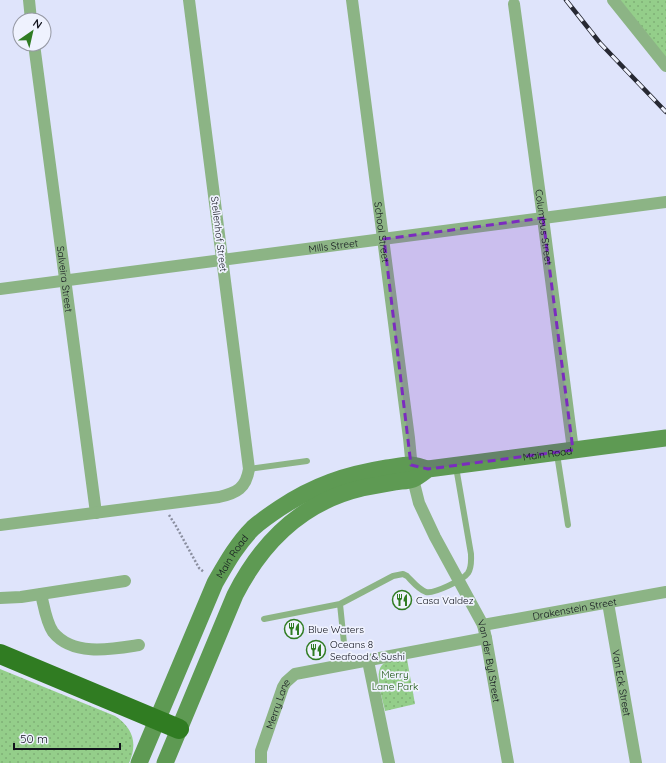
<svg xmlns="http://www.w3.org/2000/svg" width="666" height="763" font-family="Quicksand,sans-serif">
<style>
.green{fill:url(#green-dots)}
.lines{fill:none;stroke-linecap:round;stroke-linejoin:round}
.path{stroke:#8a8e9f;stroke-width:2.5;stroke-dasharray:2 2;stroke-linecap:butt}
.service{stroke:#8cb485;stroke-width:6}
.minor{stroke:#8cb485;stroke-width:12}
.secondary{stroke:#5e9a53;stroke-width:17}
.trunk{stroke:#307c22;stroke-width:20}
.rail-casing{stroke:#272933;stroke-width:4.5}
.rail{stroke:#eff2fe;stroke-width:3;stroke-dasharray:9;stroke-linecap:butt}
.marked{fill:#7b2cbf;fill-opacity:0.2;stroke:#7b2cbf;stroke-width:3;stroke-dasharray:8 5;stroke-linejoin:round}
.labels{text-anchor:middle;dominant-baseline:central;stroke-width:3.5;stroke-linejoin:round;paint-order:stroke}
.street-label{font-size:10px;fill:#11131c;stroke:#eff2fe}
.poi-label{font-size:10px;fill:#11131c;stroke:#eff2fe;text-anchor:start}
.park-label{font-size:10px;fill:#134f06;stroke:#eff2fe}
</style>
<defs>
<pattern id="green-dots" width="8" height="8" patternUnits="userSpaceOnUse"><rect width="8" height="8" fill="#94ce8a"/><path d="M2 2h.1M6 6h.1" fill="none" stroke="#7fb076" stroke-width="1.8" stroke-linecap="round"/></pattern>
</defs>
<rect width="100%" height="100%" fill="#dfe4fb"/>
<!-- green -->
<path class="green" d="M620,0H666V58Z
M407,659L415,704L385,711C383,700 372,668 385,663C392,660 401,660 407,659Z
M0,669L115,716C133,728 138,743 129,763H0Z"/>
<g class="lines">
<!-- path -->
<path class="path" d="M169,515L176,526L199,568L204,572"/>
<!-- service -->
<path class="service" d="M557,454L568,525
M249,469L307,461
M340,604L344,643
M264,619L340,604L393,576L403,574L407,576C413,582 418,589 426,592C434,594 463,580 468,573C472,567 471,560 471,554L456,467"/>
<!-- minor -->
<g class="minor">
<path d="M29,0L31,20"/>
<path id="s1" d="M352,0L409,438L413,479L419,503L435,537L483,625L486,638L508,763"/>
<path d="M613,0L666,66"/>
<path id="s2" d="M514,4L543,218L573,450"/>
<path id="s3" d="M34,44L96,513"/>
<path id="s4" d="M0,289L666,202"/>
<path d="M0,525L219,497C237,493 246,488 249,469L189,0"/>
<path d="M41,594C44,606 46,622 53,632C73,657 113,649 139,645"/>
<path d="M0,598L21,597L125,581"/>
<path id="s5" d="M608,603L636,763"/>
<path id="s6" d="M483,625L666,592"/>
<path d="M368,661L389,763"/>
<path id="s7" d="M261,763V751L283,687L286,682L295,674L486,638"/>
</g>
<!-- secondary -->
<g class="secondary">
<path id="s8" d="M139,763L215,583C226,564 237,544 253,528C261,521 271,514 280,508C315,485 345,475 387,468C394,467 403,465 411,465C416,465 423,468 428,469"/>
<path id="s9" d="M165,763L235,595C262,542 302,502 362,488C373,486 384,484 395,482C400,481 408,481 413,479C418,477 424,472 428,469L666,438"/>
</g>
<!-- trunk -->
<path class="trunk" d="M0,654L179,729"/>
<!-- rail casing -->
<g class="rail-casing">
<path id="rail" d="M566,0L600,43L666,112"/>
</g>
<!-- rail -->
<use href="#rail" class="rail"/>
</g>
<!-- marked area -->
<path class="marked" d="M543,218L573,450L428,469L411,465L384,239Z"/>
<!-- icons -->
<defs>
<g id="restaurant-ring" transform="scale(1)"><circle r="9.5" fill="#eff2fe" stroke="#307c23" stroke-width="1.5"/><path d="M-5-6h1v4h1v-4h1v4h1v-4h1v5L-1.5 .5V6h-2V.5L-5-1ZM5-6V6H3V1.5H1.5Q1.5-4 5-6Z" fill="#307c23"/></g>
</defs>
<g fill-rule="evenodd">
<use href="#restaurant-ring" x="402" y="600"/>
<use href="#restaurant-ring" x="294" y="629"/>
<use href="#restaurant-ring" x="316" y="650"/>
</g>
<g class="labels">
<!-- street labels -->
<g class="street-label">
<text stroke="none"><textPath href="#s2" startOffset="225">Columbus Street</textPath></text>
<text stroke="none"><textPath href="#s1" startOffset="234">School Street</textPath></text>
<text transform="translate(219 234) rotate(83)">Stellenhof Street</text>
<text stroke="none"><textPath href="#s4" startOffset="336">Mills Street</textPath></text>
<text stroke="none"><textPath href="#s3" startOffset="237">Salveira Street</textPath></text>
<text stroke="none"><textPath href="#s9" startOffset="544">Main Road</textPath></text>
<text stroke="none"><textPath href="#s8" startOffset="227">Main Road</textPath></text>
<text stroke="none"><textPath href="#s6" startOffset="93">Drakenstein Street</textPath></text>
<text stroke="none"><textPath href="#s1" startOffset="682">Van der Byl Street</textPath></text>
<text stroke="none"><textPath href="#s5" startOffset="81">Van Eck Street</textPath></text>
<text stroke="none"><textPath href="#s7" startOffset="62">Merry Lane</textPath></text>
</g>
<!-- poi labels -->
<g class="poi-label">
<text x="416" y="600">Casa Valdez</text>
<text x="308" y="629">Blue Waters</text>
<text x="330" y="644">Oceans 8<tspan x="330" dy="12">Seafood &amp; Sushi</tspan></text>
</g>
<!-- park labels -->
<g class="park-label">
<text x="395" y="674">Merry<tspan x="395" dy="12">Lane Park</tspan></text>
</g>
</g>
<!-- north arrow -->
<g transform="translate(32 32) rotate(34)"><circle r="19" fill="#eff2fe" stroke="#9699a4"/>
<path d="M0-3L7 15L0 10L-7 15Z" fill="#307c23"/>
<text y="-6" font-size="11" font-weight="bold" text-anchor="middle" fill="#11131c">N</text>
</g>
<!-- scale -->
<path d="M14 743v6h106v-6" fill="none" stroke="#11131c" stroke-width="2"/>
<text x="20" y="743" font-size="12" fill="#11131c" stroke="#eff2fe" stroke-width="3" paint-order="stroke">50 m</text>
</svg>
